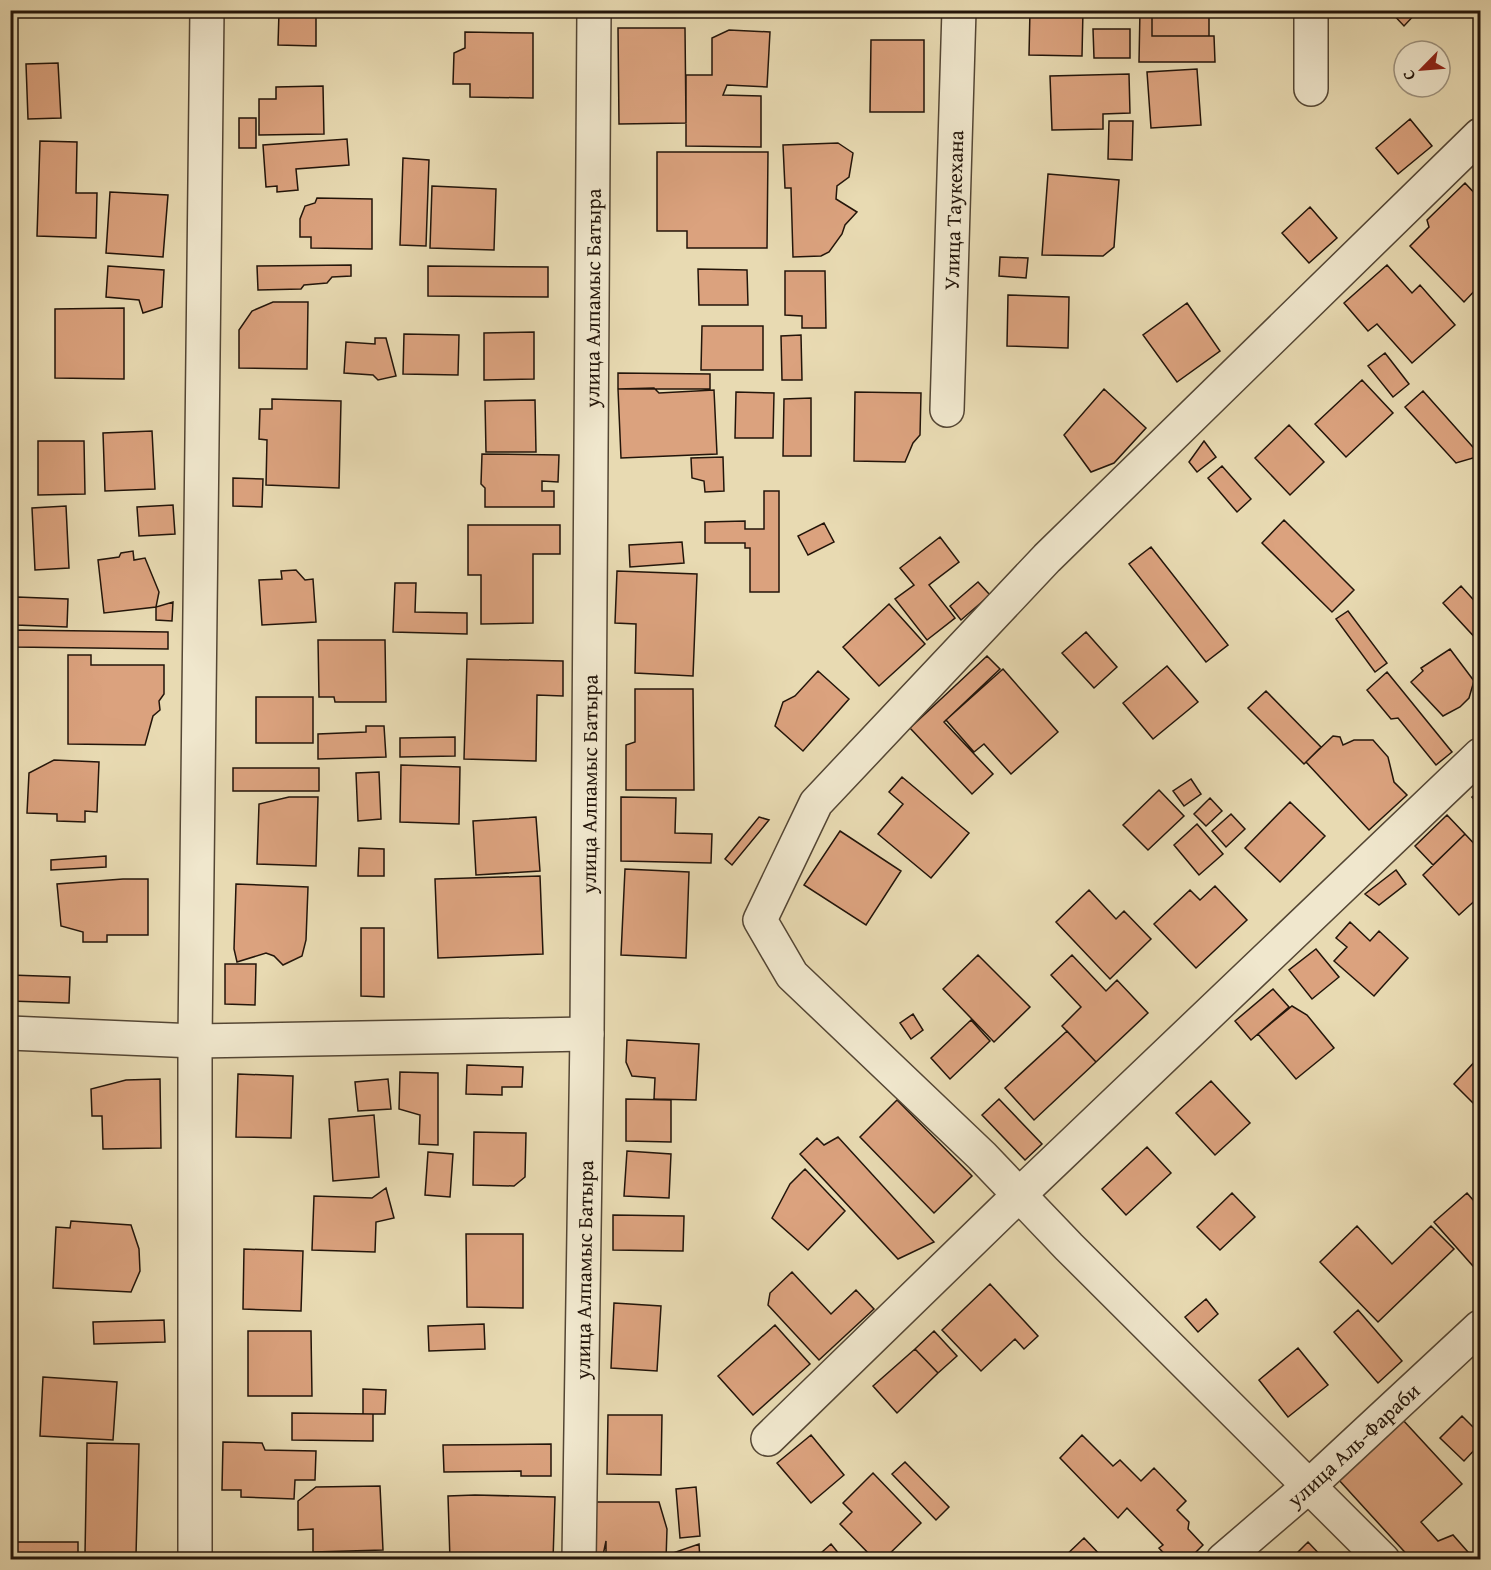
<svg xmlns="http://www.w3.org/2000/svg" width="1491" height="1570" font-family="'Gentium Book Plus',serif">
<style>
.building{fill:#dba27e;stroke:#23150a;stroke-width:1.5}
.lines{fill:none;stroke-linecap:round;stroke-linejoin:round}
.minor-casing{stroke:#544634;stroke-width:36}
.tertiary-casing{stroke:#544634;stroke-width:36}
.minor{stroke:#f0e7cd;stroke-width:33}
.tertiary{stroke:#f0e7cd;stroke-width:33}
.labels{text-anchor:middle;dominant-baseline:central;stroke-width:6;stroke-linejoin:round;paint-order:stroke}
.street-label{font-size:21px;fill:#23150a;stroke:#f0e7cd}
</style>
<rect width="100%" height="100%" fill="#e8dab2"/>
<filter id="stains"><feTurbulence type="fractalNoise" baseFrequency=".00333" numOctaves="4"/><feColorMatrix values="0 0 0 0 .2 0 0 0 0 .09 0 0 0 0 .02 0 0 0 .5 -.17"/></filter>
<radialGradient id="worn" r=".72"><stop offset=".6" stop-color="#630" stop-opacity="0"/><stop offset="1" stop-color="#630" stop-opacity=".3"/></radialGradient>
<!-- building -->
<path class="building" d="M1030,10H1083L1082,56L1029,55Z
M1140,10H1152V36H1214L1215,62H1139Z
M1152,10H1209V36H1152Z
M1389,10H1419L1404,26Z
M279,12L316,13V46L278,45Z
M618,28H685L686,123L619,124Z
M1093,29H1130V58H1094Z
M729,30L770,32L767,87L727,85L723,95L761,96V147L686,146V75H712V38Z
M465,32L533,33V98L470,97V84H453L454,53L465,48Z
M871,40H924V112H870Z
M58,63L61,118L28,119L26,64Z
M1197,69L1201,125L1151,128L1147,72Z
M1129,74L1130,113L1103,114V129L1052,130L1050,76Z
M323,86L324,134L259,135V99H276V87Z
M239,118H256V148H239Z
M1410,119L1432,146L1398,174L1376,148Z
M1109,121H1133L1132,160L1108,159Z
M347,139L349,165L296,169L298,190L277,192V186L266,187L263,145Z
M40,141L77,142L76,193H97L96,238L37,236Z
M838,143L853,153L849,177L837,186L836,199L857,212L845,225L842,234L829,252L821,256L793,257L791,188H785L783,145Z
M657,152H768L767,248H687V231H657Z
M403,158L429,160L426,246L400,245Z
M1048,174L1119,180L1114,247L1103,256L1042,255Z
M1465,183L1480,199V285L1464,302L1410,246L1429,227L1427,220Z
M432,186L496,189L494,250L430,248Z
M110,192L168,195L163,257L106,253Z
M317,198L372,199V249L311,248V237H300V219L305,206L315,203Z
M1310,207L1337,238L1309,263L1282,233Z
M1000,257L1028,258L1026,278L999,276Z
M351,265V276L332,277L327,283L304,285L301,289L258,290L257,266Z
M1387,265L1412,293L1420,285L1455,325L1412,363L1377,324L1368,331L1344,303Z
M108,266L164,270L162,307L143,313L139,300L106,297Z
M428,266L548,267V297L428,296Z
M698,269L747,270L748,305H699Z
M785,271H825L826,328H802V316L785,315Z
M1008,295L1069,297L1068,348L1007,346Z
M273,302H308L307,369L239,368V330L252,311Z
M1187,303L1220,351L1177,382L1143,335Z
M124,308V379L55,378V309Z
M702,326H763V370H701Z
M534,332V379L484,380V333Z
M404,334L459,335L458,375L403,374Z
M801,335L802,380H782L781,336Z
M375,338H386L396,376L378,380L373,375L344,373L346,342L375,344Z
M1385,353L1409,384L1393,397L1368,366Z
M618,373L710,374V389H618Z
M1362,380L1393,413L1346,457L1315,424Z
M10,381L17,382V440H10Z
M654,388L659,393L714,390L717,454L621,458L618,389Z
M1104,389L1146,428L1114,463L1091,472L1064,435Z
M1423,391L1480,455V456L1456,463L1405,407Z
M736,392L774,393L773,438H735Z
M855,392L921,393L920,435L913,443L905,462L854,461Z
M811,398V456H783L784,399Z
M272,399L341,401L339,488L266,485L267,440L259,439L260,409H272Z
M535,400L536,452H486L485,401Z
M1289,425L1324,462L1290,495L1255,458Z
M152,431L155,489L105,491L103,433Z
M38,441H84L85,494L38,495Z
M1204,441L1216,457L1197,472L1189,462Z
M482,454L559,455L558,482L542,481V491H554V507H485V488L481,484Z
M723,457L724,491L705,492L704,481L692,478L691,458Z
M1222,466L1251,499L1237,512L1208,478Z
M233,478L263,479L262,507L233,506Z
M764,491H779V592H750V548H745V543H705V522L745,521V529H764Z
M173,505L175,534L139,536L137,507Z
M66,506L69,568L35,570L32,508Z
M1284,520L1354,590L1332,612L1262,543Z
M824,523L834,542L808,555L798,536Z
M468,525H560V554H533V623L481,624V575H468Z
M940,537L959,562L929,585L955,618L927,640L895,599L914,585L900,568Z
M682,542L684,563L630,567L629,545Z
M1151,547L1228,645L1206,662L1129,564Z
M133,551L134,560L145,558L159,592L156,607L104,613L98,560L119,557L121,553Z
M296,570L305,580L313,579L316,622L262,625L259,580L282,579L281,571Z
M617,571L697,574L693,676L635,673L636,624L615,623Z
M978,582L990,595L961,620L950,606Z
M395,583H416L415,612L467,613V634L393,632Z
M1461,586L1480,607V643L1443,603Z
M17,597L68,599L67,627L16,625Z
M173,602L172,621L156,620V607Z
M889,604L925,644L879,686L843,647Z
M1348,611L1387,663L1375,672L1336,619Z
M14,630L168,632V649L14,647Z
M1086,632L1117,667L1094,688L1062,653Z
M318,640H385L386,702H335L334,697H319Z
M1450,649L1474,681L1469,698L1460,707L1443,716L1411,682L1423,671L1421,668Z
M68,655H91V665H164V694L159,701L160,710L153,716L145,745L68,744Z
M987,656L1000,669L944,722L993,774L972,794L910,728Z
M467,659L563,661V696L537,695L536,761L464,759Z
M1167,666L1198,702L1153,739L1123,703Z
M1003,669L1058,732L1011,774L984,744L974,752L946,720Z
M818,671L849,699L803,751L775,726L783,702L795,696Z
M1387,672L1452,752L1436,765L1398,718L1391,719L1367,690Z
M635,689H693L694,790H626V745L635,742Z
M1266,691L1321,747L1304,764L1248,708Z
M256,697H313V743H256Z
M366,726H384L386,757L318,759V734L366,732Z
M1333,736L1340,737L1343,745L1354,740H1373L1388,757L1394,782L1407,795L1369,830L1306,762Z
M455,737V756L400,757V738Z
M54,760L99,762L97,812L85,811V822L57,821V814L27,813L29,773Z
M401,765L460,767L459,824L400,822Z
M233,768H319V791H233Z
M379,772L381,819L358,821L356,773Z
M902,777L969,833L931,878L878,834L903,804L889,792Z
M1191,779L1201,794L1184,806L1173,791Z
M1159,790L1184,816L1148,850L1123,825Z
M1480,790V807L1472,797Z
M289,797H318L316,866L257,864L259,804Z
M621,797L676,798L675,833L712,834L711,863L621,861Z
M1210,798L1222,811L1206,826L1194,814Z
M1290,802L1325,836L1280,882L1245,848Z
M1231,814L1245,829L1226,847L1212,831Z
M1447,815L1465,834L1433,865L1415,846Z
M536,817L540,871L476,875L473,821Z
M759,817L769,820L732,865L725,859Z
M1197,824L1223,854L1199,875L1174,845Z
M840,831L901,871L866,925L804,885Z
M1465,834L1480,850V896L1459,915L1423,875Z
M359,848L384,849V876H358Z
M106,856V867L51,870V860Z
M625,869L689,872L686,958L621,955Z
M1396,870L1406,884L1379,905L1365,894Z
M540,876L543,954L438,958L435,879Z
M123,879H148V935H107V942H83V932L61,926L57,884Z
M236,884L308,887L306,940L302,956L283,965L274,956L266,953L237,962L234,949Z
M1215,886L1247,920L1196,968L1154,924L1190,890L1200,900Z
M1089,890L1116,919L1124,911L1151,939L1110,979L1056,922Z
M1350,922L1370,941L1379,931L1408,958L1374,996L1334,961L1347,947L1336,938Z
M361,928H384V997L361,996Z
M1316,949L1339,977L1312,999L1289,970Z
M978,955L1030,1007L994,1042L943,989Z
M1072,955L1106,991L1117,980L1148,1013L1096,1062L1062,1026L1081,1007L1051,975Z
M225,964H256L255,1005L225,1004Z
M10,975L70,977L69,1003L10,1001Z
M1273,989L1289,1007L1251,1040L1235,1021Z
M1292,1006L1307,1015L1334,1048L1296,1079L1258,1034Z
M913,1014L923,1030L911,1039L900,1023Z
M971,1020L990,1041L950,1079L931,1058Z
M1067,1031L1096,1062L1034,1120L1005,1088Z
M627,1040L699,1044L696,1100L654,1099L655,1078L632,1076L626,1062Z
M1480,1056V1110L1454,1084Z
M467,1065L523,1067L522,1087H502V1095L466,1094Z
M400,1072L438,1073V1145L419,1144L420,1115L399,1109Z
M238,1074L293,1076L291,1138L236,1137Z
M160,1079L161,1148L103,1149L102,1116H92L91,1089L126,1080Z
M388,1079L391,1109L358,1111L355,1082Z
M1211,1081L1250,1123L1215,1155L1176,1113Z
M626,1099L671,1100V1142L626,1141Z
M999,1099L1042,1144L1025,1160L982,1115Z
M897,1100L972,1176L934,1213L860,1137Z
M374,1115L379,1177L333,1181L329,1119Z
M474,1132L526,1133L525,1177L514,1186L473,1185Z
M838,1137L934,1242L898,1259L800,1154L817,1138L824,1145Z
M1147,1147L1171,1173L1126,1215L1102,1189Z
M627,1151L671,1154L669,1198L624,1196Z
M428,1152L453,1154L450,1197L425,1195Z
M805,1169L845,1211L808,1250L772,1218L790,1184Z
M386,1188L394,1218L376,1222L375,1252L312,1250L314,1196L372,1198Z
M1232,1193L1255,1217L1220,1250L1197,1227Z
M1467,1193L1480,1208V1274L1434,1222Z
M613,1215L684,1216L683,1251L613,1250Z
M71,1221L131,1225L139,1249L140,1271L131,1292L53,1288L56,1227L70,1228Z
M1357,1226L1392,1264L1431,1226L1454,1249L1378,1322L1320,1262Z
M466,1234H523V1308L467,1307Z
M244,1249L303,1251L301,1311L243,1309Z
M792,1272L831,1314L856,1290L874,1309L819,1360L768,1305L770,1293Z
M990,1284L1038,1336L1024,1349L1015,1339L981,1371L942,1330Z
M1206,1299L1218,1314L1198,1332L1185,1317Z
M614,1303L661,1306L657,1371L611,1368Z
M1358,1310L1402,1361L1378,1383L1334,1332Z
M164,1320L165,1342L94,1344L93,1322Z
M484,1324L485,1349L429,1351L428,1326Z
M775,1325L810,1364L753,1415L718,1376Z
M248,1331H311L312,1396H248Z
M934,1331L957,1356L938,1373L915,1349Z
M1298,1348L1328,1385L1288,1417L1259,1380Z
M915,1349L938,1373L897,1413L873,1386Z
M43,1377L117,1382L113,1440L40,1436Z
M363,1389L386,1390L385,1414H363Z
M292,1413L373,1414V1441L292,1440Z
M608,1415H662L661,1475L607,1474Z
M1462,1416L1480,1434V1444L1464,1461L1440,1438Z
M1402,1419L1462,1484L1421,1522L1438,1541L1453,1535L1475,1560H1412L1338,1479Z
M811,1435L844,1475L811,1503L777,1463Z
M1082,1435L1113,1466L1120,1460L1141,1481L1154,1468L1186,1501L1177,1510L1189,1522L1188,1529L1203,1545L1188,1560H1170L1159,1548L1163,1545L1127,1508L1118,1518L1060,1458Z
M223,1442L262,1443L265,1450L316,1451L315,1480H295L294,1499L241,1497V1490H222Z
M87,1443L139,1444L136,1555L85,1554Z
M551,1444V1476H521V1471L444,1472L443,1445Z
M905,1462L949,1507L936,1520L892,1474Z
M873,1473L921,1523L883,1560H875L840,1524L852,1512L843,1503Z
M380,1486L383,1550L313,1552V1529L298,1530V1501L316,1487Z
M696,1487L700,1536L680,1538L676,1489Z
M475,1495L555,1497L553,1560H450L448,1496Z
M590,1502H659L667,1529L666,1560H606V1541L602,1560H589Z
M1084,1538L1105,1560H1061Z
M10,1542H78V1560H10Z
M1308,1542L1325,1560H1290Z
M699,1544L700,1560H674L673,1553Z
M831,1544L844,1560H813Z"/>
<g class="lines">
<!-- minor casing -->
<g class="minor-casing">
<g id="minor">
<path d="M1311,89V10"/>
<path id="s1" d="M947,410L959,10"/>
<path d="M10,1033L195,1041L587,1034"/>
<path d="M768,1439L1019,1195L1480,755"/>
<path d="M195,1560V1041L207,10"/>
<path id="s2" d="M1223,1560L1309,1486L1480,1327"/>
<path d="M1383,1560L1069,1247L982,1156L792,975L760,920L816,803L1047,558L1480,135"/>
</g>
</g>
<!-- tertiary casing -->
<g class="tertiary-casing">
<g id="tertiary">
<path id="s3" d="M579,1560L587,1034L594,10"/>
</g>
</g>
<!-- minor -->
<use href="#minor" class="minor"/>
<!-- tertiary -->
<use href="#tertiary" class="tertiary"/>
</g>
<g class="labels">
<!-- street labels -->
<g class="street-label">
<text stroke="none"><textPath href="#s1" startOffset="200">Улица Таукехана</textPath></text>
<text stroke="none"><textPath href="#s3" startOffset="1262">улица Алпамыс Батыра</textPath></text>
<text stroke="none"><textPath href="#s3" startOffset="776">улица Алпамыс Батыра</textPath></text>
<text stroke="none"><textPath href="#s3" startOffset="290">улица Алпамыс Батыра</textPath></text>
<text stroke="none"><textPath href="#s2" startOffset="174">улица Аль-Фараби</textPath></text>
</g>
</g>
<!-- margin -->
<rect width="1491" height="1570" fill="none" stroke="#e8dab2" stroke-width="36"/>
<rect x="12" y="12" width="1467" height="1546" fill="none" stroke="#23150a" stroke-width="3"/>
<rect x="18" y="18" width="1455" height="1534" fill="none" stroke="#23150a" stroke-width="1.5"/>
<!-- north arrow -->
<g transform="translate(1422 69) rotate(245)"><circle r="28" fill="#f0e7cd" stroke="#9e937f" stroke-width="1.5"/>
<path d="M0-4.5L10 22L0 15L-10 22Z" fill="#8f2418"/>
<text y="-9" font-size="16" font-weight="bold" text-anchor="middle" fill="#23150a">С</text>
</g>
<rect width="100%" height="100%" filter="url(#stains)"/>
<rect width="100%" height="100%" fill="url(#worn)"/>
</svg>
